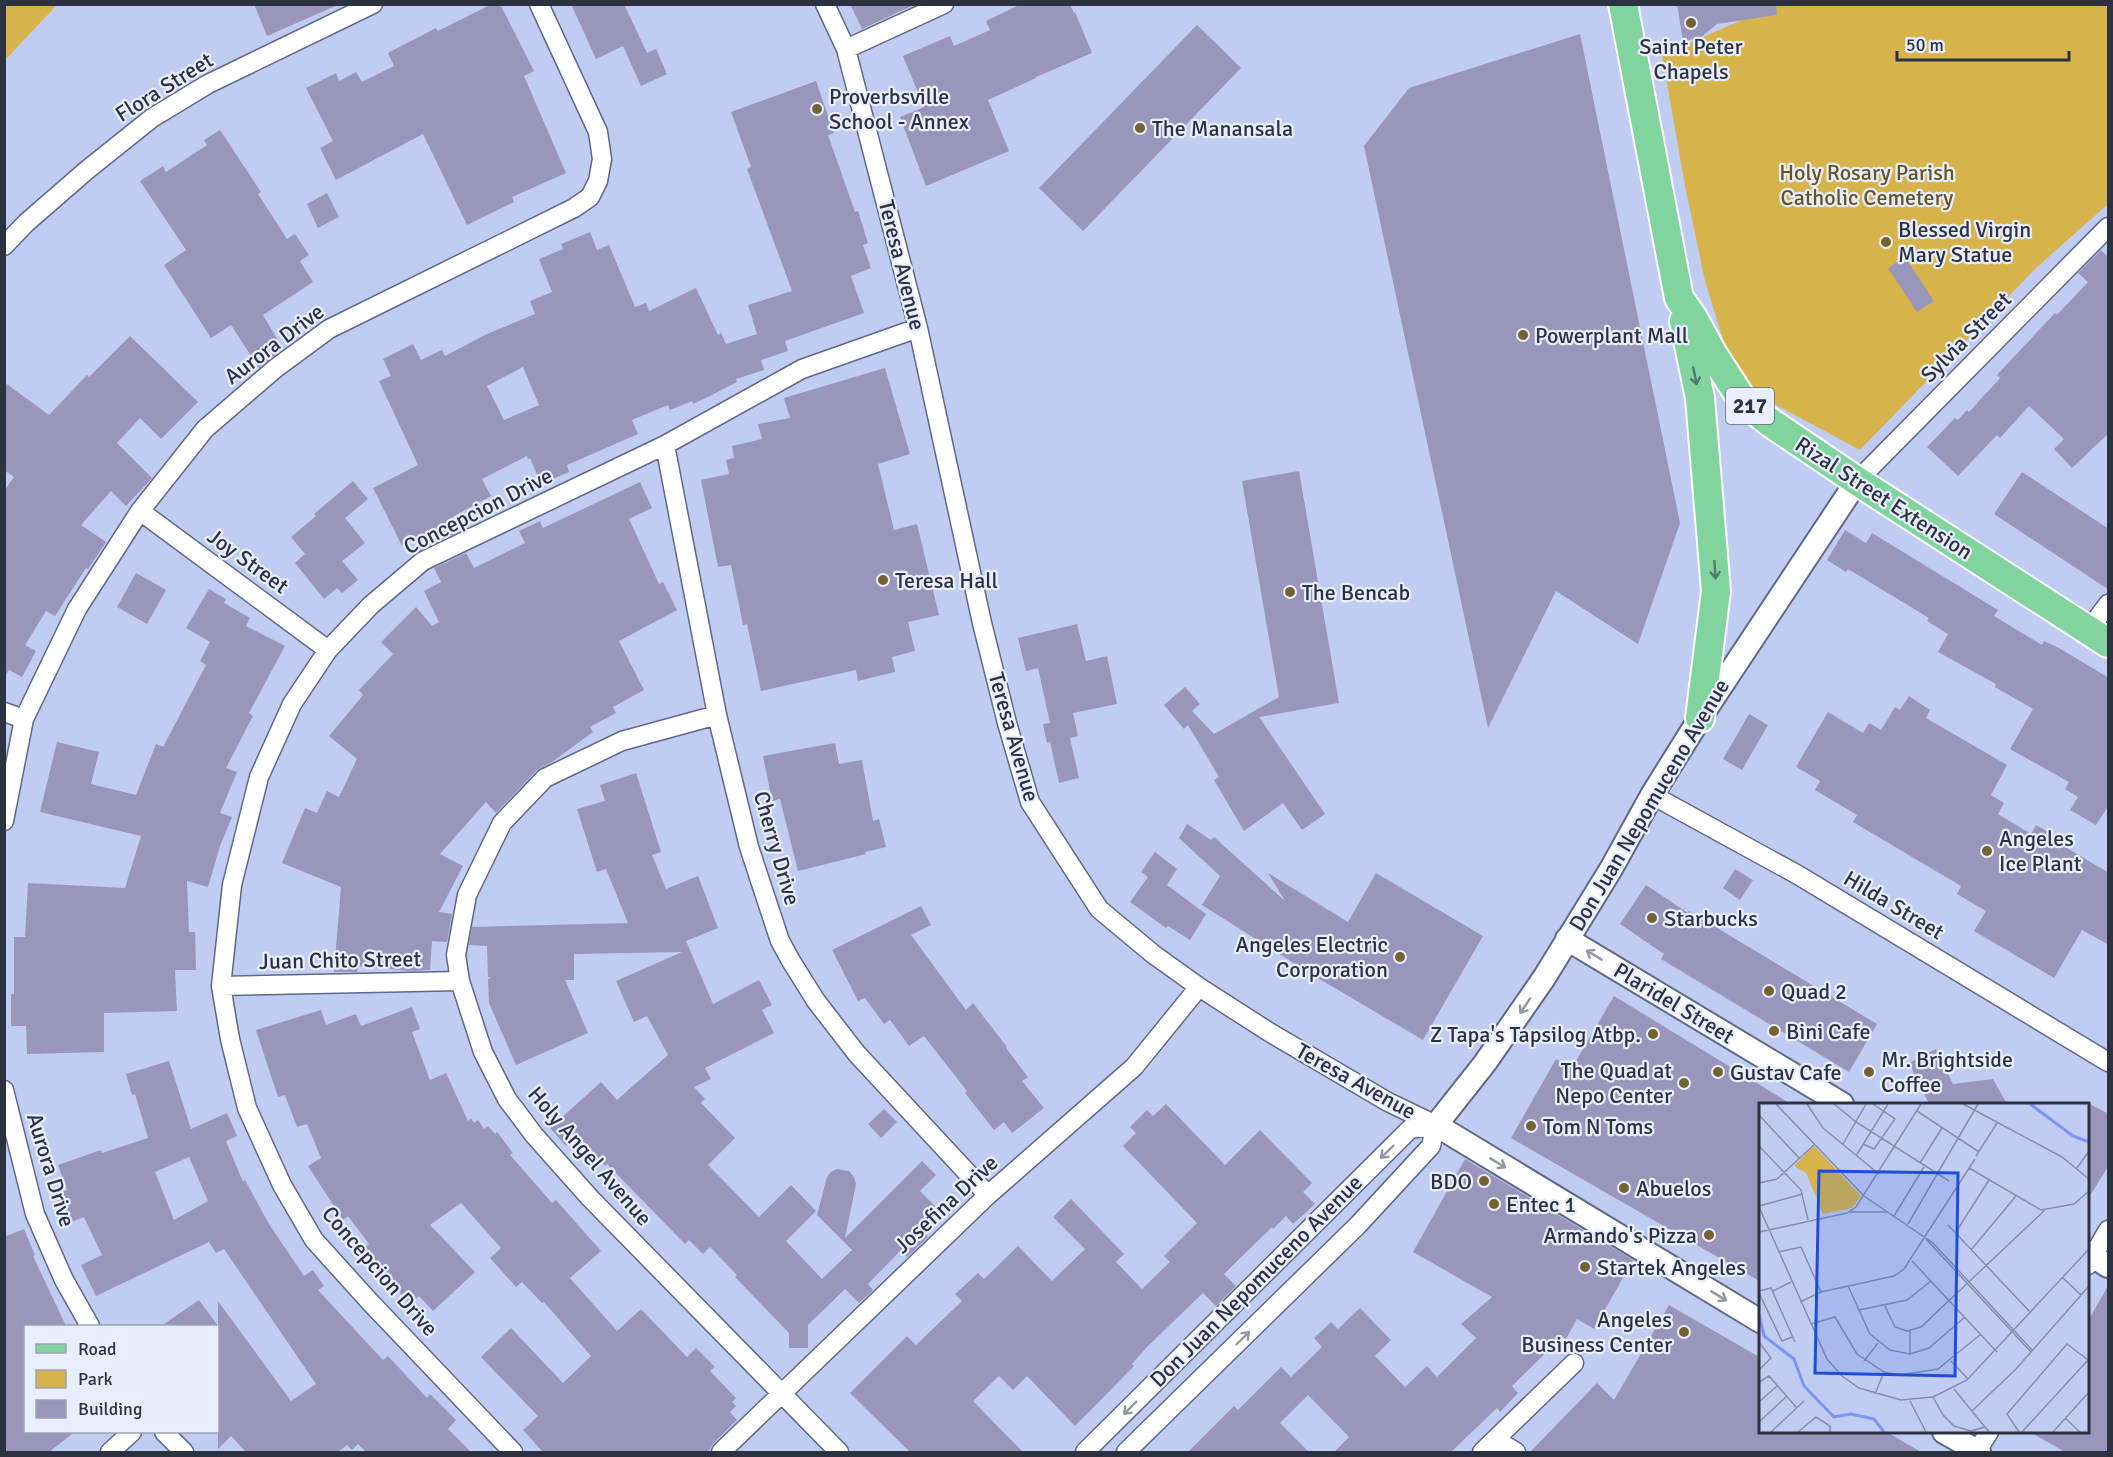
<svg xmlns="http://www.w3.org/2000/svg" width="2113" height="1457" font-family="Signika,sans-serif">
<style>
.green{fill:#d7b44b}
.building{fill:#9a96bb;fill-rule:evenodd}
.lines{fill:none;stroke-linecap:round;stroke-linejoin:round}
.minor-casing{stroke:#5e698a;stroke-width:21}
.tertiary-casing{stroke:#5e698a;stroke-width:26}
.primary-casing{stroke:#fff;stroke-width:32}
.minor{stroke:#fff;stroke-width:18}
.tertiary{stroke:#fff;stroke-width:22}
.primary{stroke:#82d49f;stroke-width:28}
.oneway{stroke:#537b6b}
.oneway2{stroke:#9698a0}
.poi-dot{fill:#746331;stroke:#e8eefd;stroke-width:2}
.labels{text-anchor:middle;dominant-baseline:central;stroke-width:4.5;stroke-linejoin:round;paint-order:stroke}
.shield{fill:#e8eefd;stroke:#656a79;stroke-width:1.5}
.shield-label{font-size:21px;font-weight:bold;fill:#2d3241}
.poi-label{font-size:22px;fill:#2d3241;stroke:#e8eefd;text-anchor:start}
.street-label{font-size:22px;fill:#2d3241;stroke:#e8eefd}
.park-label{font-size:22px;fill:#665524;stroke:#e8eefd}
.inset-river{fill:none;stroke:#7a95f7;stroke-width:3}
.inset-road{fill:none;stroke:#858eab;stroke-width:1.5}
.view{fill:#1d4ed8;fill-opacity:0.15;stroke:#1d4ed8;stroke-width:3}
.inset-edge{fill:none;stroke:#2d3241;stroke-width:3}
</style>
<rect width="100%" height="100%" fill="#c0ccf2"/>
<!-- green -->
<path class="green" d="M5,4L57,5L5,60L4,5Z
M1776,5H2108V204L2036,268L1860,450L1754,393L1729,359L1705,281L1685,186L1662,55Z"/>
<!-- building -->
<path class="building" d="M254,4H340L267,36Z
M492,4H500L534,71L524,76L566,173L512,197L514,202L467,225L423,134L336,180L320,148L333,141L306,88L336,73L339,81L356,72L362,82L394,66L388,53L436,28L438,31Z
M571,4H624L647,53L656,49L667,74L641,86L623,46L596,59Z
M850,4H916L862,29Z
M1021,4H1070L1074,13L1075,12L1092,53L1036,77V78L988,100L1009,151L926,186L900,117L924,107L903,56L950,36L954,46L990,30L986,21Z
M1677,4H1776L1777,15L1717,24L1700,38L1683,41Z
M1197,25L1241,68L1083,231L1039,188Z
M1580,34L1680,523L1638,644L1556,591L1488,728L1364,146L1409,88Z
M816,81L834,133L828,135L855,212L858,211L868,243L863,245L871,268L851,276L864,313L785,341L788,351L761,360L764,370L736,379L737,382L710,396L693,404L692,401L670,410L668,405L632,420L638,434L567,465L569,472L541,484L530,458L528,459L527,456L482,479L491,496L449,519L456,533L424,548L419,538L402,546L373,488L418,465L379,381L391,376L383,359L413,344L421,360L442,350L445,356L487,334L535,314L530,301L552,292L539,259L563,249L561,244L590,232L597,250L609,245L635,307L646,303L649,311L696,288L718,335L721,333L726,344L757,334L748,305L792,291L747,169L751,167L731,112ZM523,367L539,405L504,420L487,386Z
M220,130L261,192L258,194L287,239L295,234L309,255L300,261L313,282L263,315L283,349L259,368L231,325L211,338L164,265L186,250L140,181L163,166L166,172L207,145L204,140Z
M327,193L339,217L318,228L307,204Z
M2101,250L2109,258V433L2072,468L2054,449L2064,439L2029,406L2000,438L1997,435L1958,476L1927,447L1955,418L1958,420L1967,410L1969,412L2000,378L1997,375L2055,313L2057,315L2088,282L2078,273Z
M1905,257L1934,301L1917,312L1888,268Z
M130,336L198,402L161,439L140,418L117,443L152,478L126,506L111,491L81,525L106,542L88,569L86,568L55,616L46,611L25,645L36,651L22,677L9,670L4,678V491L14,477L4,470V382L49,415L87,375L89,377Z
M885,368L910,454L878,464L894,530L917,524L939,615L908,622L915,651L892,657L895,672L858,681L856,670L761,691L747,624L743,625L731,565L718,567L701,480L729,474L726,460L734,458L732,446L762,439L758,424L790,418L784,398Z
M1299,471L1339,703L1259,717L1325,814L1302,830L1283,803L1244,831L1214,780L1219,777L1188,725L1184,729L1164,705L1185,687L1200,704L1192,711L1214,734L1279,697L1242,481Z
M2022,472L2109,529V590L1994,514Z
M353,481L368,499L345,518L365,543L342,561L358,580L342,593L337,588L324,599L295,563L305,554L291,537L316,516L314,514Z
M640,482L652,508L629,519L659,584L663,582L677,610L619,641L644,690L613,707L616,713L590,727L593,732L552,762L537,770L496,813L486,802L440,854L463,866L439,912L452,914L447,942L432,941L430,970L409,971L358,966L357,972H334L341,887L282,863L305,808L317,813L327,791L339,797L357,759L329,736L363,695L359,690L393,654L381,642L416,607L432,626L439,622L424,591L441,582L434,568L466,553L474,568L525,543L519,531L540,521L543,528Z
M1845,530L1866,543L1872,533L1998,610L1994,616L2042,645L2044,641L2059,648L2109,678V805L2096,825L2070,810L2078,797L2065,789L2069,782L2010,749L2033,709L1995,687L1996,684L1938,652L1948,634L1927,621L1929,618L1848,569L1846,572L1827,560Z
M136,573L166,590L147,624L117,607Z
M209,589L226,599L224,603L250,618L246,626L285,646L249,713L253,716L226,768L237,772L220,813L232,817L220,846L208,887L187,881L189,932H195L196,970H175L177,1011L104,1013V1052L27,1054L26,1026H11V994H14V937H25L28,883L125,888L141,836L40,812L57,742L99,752L91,784L136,795L156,744L163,747L206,665L200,661L210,642L186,628Z
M1077,624L1086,661L1107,656L1117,704L1073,713L1078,736L1070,738L1079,778L1059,783L1050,742L1047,743L1043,724L1050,723L1038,668L1026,671L1018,638Z
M1909,696L1930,710L1926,718L2007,765L1991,795L2004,803L1998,814L2031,834L2036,825L2052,834L2050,838L2109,873V945L2082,930L2054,978L1974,931L1986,911L1957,894L1961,886L1853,822L1857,815L1815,790L1820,781L1796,767L1828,712L1863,733L1869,723L1881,730L1895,707L1900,710Z
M1749,714L1768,725L1742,770L1723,759Z
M835,743L839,764L862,760L873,821L879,819L886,847L865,852L866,854L798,871L780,799L772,801L763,756Z
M636,773L661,852L652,855L666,889L698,876L718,928L686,941L713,1004L759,980L772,1005L762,1010L774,1033L705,1068L711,1079L694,1087L705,1099L701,1103L735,1138L708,1165L759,1217L791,1185L816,1211L786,1241L822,1279L852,1250L817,1215L827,1177L831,1172L837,1169L849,1171L854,1177L856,1184L845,1238L922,1161L936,1175L920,1191L940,1211L921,1229L928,1237L907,1257L901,1250L868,1284L873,1290L859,1303L845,1289L808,1325V1348H789V1333L735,1277L737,1275L710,1247L703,1254L689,1240L685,1244L607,1164L605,1166L578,1135L566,1146L550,1128L601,1082L617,1100L668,1055L647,1016L634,1022L616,981L682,952L574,954V980H565L588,1033L516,1065L489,1003L488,979L492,978L488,977L487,946L469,945L472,927L628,923L606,869L597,872L577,809L605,801L600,785Z
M1187,824L1211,840L1214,837L1285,901L1268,873L1348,922L1376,873L1483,936L1423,1040L1316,977L1202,905L1220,876L1179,838Z
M1155,852L1177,869L1167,885L1206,914L1190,940L1168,926L1166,928L1130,902L1148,877L1141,872Z
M1735,869L1753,880L1740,900L1723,888Z
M1646,885L1688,913L1689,911L1877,1024L1849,1072L1661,959L1664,954L1620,924Z
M921,906L931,925L911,935L966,1010L973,1003L1007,1047L1006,1048L1028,1077L1022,1081L1044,1108L1012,1133L1004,1122L994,1130L965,1093L967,1091L924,1036L909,1046L890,1020L884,1024L865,998L858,1001L832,950Z
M1614,996L1791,1104H1761V1282L1511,1138L1556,1059L1572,1068Z
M412,1007L420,1029L412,1032L430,1080L446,1073L468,1121L471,1118L474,1123L478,1120L484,1129L488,1126L495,1134L497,1132L513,1153L510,1155L552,1203L556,1200L601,1251L570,1278L617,1331L641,1309L687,1357L696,1348L715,1367L710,1371L736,1398L732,1402L736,1406L730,1412L737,1420L713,1444L708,1452H543L523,1430L538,1416L481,1357L511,1328L563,1383L591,1356L544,1302L542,1303L522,1282L516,1287L490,1258L501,1248L461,1203L430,1225L475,1272L433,1311L419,1296L410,1304L375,1265L371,1268L359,1251L369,1244L348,1216L343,1220L308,1166L321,1158L307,1124L297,1127L285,1095L278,1097L256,1030L321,1010L326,1025L356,1014L361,1026Z
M1936,1049L1953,1084L1993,1079L2007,1104H1929L1909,1063Z
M169,1061L191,1129L227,1113L237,1136L226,1141L243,1182L245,1180L269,1224L304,1276L313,1270L324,1286L318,1290L383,1360L388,1356L427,1398L430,1394L456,1420L448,1429L471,1452H366L358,1444L352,1450L347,1445L338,1452H246L231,1436L218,1449V1326H161L199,1300L218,1326V1301L291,1401L316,1384L224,1249L216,1253L209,1242L96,1296L81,1265L102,1255L84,1217L66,1224L56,1194L67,1190L58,1165L101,1150L102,1153L148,1138L135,1094L132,1095L126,1074ZM189,1157L208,1201L174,1220L155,1172Z
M2088,1103L2109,1114V1165L2088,1199Z
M1166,1104L1225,1165L1260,1130L1312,1183L1303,1192L1315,1204L1293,1224L1286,1216L1273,1229L1272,1227L1224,1274L1236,1286L1216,1306L1203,1293L1147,1347L1132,1364L1134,1366L1075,1426L1027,1376L1013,1390L999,1376L973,1401L1023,1452H910L850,1393L907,1336L916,1345L962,1301L955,1294L978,1273L984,1279L1018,1246L1052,1281L1085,1249L1053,1217L1071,1199L1124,1254L1116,1262L1142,1289L1170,1262L1164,1256L1197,1223L1123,1146L1136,1133L1130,1127L1147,1110L1153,1116Z
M884,1109L897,1122L881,1138L868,1124Z
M1465,1159L1633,1260L1594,1329L1577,1319L1566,1339L1562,1337L1512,1386L1518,1393L1500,1412L1497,1408L1451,1452H1334L1349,1437L1308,1395L1280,1423L1309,1452H1188L1234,1406L1238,1410L1281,1367L1291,1377L1322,1347L1314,1338L1331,1322L1338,1329L1360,1308L1391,1340L1375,1356L1405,1387L1427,1366L1437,1377L1476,1338L1461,1324L1492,1297L1413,1252Z
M24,1229L35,1255L33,1256L66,1326H26V1431H76L49,1452H4V1237Z
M2109,1284V1452H2065L2028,1431H2088V1321Z
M1669,1305L1761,1358V1431H1885L1921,1452H1530L1597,1383L1614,1400Z"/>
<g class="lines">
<!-- minor casing -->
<g class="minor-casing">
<path id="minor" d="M825,4L846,49L918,328L982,623L1007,723L1030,802L1099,909L1153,954L1199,987L1269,1032L1388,1102L1436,1125
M846,49L944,4
M4,246L26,223L87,170L152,118L208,84L373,4
M665,445L717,715L749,847L780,941L791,961L816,1001L857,1054L988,1195
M1857,481L2108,227
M140,511L328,650
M2088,631L2108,604
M4,712L24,719
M717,715L622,741L545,778L502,823L467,895L456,955L460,981L483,1052L507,1099L534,1135L590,1198L839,1452
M1652,795L1798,875L2108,1062
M4,821L24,719L77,609L140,511L205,429L276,368L329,329L574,208L590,197L598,181L602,159L598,132L539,4
M221,986L460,981
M4,1090L35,1214L64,1280L90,1326
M2088,1265L2108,1230
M164,1432L184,1452
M1496,1440L1516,1452
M1977,1451L1989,1432
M110,1452L132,1432
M513,1452L370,1302L314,1240L282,1185L247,1108L230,1039L221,986L232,885L259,777L292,704L328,650L371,605L423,561L665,445L802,369L918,328
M721,1452L988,1195L1134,1067L1199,987
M1085,1452L1410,1129L1436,1125
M1126,1452L1358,1225L1431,1146L1436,1125
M1482,1452L1574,1363"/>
</g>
<!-- tertiary casing -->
<g class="tertiary-casing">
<path id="tertiary" d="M1567,939L1842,1104
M2088,1253L2108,1266
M1760,1321L1436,1125L1485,1063L1544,978L1611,869L1652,795L1700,718L1857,481
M1944,1432L1979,1452"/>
</g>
<!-- primary casing -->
<g class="primary-casing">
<path id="primary" d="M1623,4L1679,298L1693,318L1712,353L1743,401L1771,423L1857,481L2108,643
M1684,321L1700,398L1716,591L1700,718"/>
</g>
<!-- minor -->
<use href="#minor" class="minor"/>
<!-- tertiary -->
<use href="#tertiary" class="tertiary"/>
<!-- primary -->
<use href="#primary" class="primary"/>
</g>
<!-- one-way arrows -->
<defs><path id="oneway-shaft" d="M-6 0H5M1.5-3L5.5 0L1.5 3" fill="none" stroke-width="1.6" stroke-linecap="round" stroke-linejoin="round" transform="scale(1.5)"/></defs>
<g class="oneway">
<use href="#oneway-shaft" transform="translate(1695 376) rotate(78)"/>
<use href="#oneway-shaft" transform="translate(1715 570) rotate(86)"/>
</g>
<g class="oneway2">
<use href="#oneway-shaft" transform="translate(1594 955) rotate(-149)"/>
<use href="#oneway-shaft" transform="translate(1525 1006) rotate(124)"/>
<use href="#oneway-shaft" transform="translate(1387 1152) rotate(136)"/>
<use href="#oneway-shaft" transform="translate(1498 1163) rotate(31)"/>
<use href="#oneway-shaft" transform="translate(1719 1296) rotate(31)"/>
<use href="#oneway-shaft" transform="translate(1243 1338) rotate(-44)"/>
<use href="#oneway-shaft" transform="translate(1130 1408) rotate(135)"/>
</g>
<!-- markers -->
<g class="poi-dot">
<circle cx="1691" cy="23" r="6"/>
<circle cx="817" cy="109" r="6"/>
<circle cx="1140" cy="128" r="6"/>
<circle cx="1886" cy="242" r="6"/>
<circle cx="1523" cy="335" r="6"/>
<circle cx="883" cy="580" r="6"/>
<circle cx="1290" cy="592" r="6"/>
<circle cx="1987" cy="851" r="6"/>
<circle cx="1652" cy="918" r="6"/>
<circle cx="1400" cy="957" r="6"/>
<circle cx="1769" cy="991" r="6"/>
<circle cx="1774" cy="1031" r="6"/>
<circle cx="1653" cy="1034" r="6"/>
<circle cx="1718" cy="1072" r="6"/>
<circle cx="1869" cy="1072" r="6"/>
<circle cx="1684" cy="1083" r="6"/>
<circle cx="1531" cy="1126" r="6"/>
<circle cx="1484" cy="1181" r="6"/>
<circle cx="1624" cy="1188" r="6"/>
<circle cx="1494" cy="1204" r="6"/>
<circle cx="1709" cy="1235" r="6"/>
<circle cx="1585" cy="1267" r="6"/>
<circle cx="1684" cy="1332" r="6"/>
</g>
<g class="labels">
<!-- shield labels -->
<rect class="shield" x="1726" y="388" width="48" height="36" rx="4.5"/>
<g class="shield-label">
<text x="1750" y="406">217</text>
</g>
<!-- poi labels -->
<g class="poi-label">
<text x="1691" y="46" text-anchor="middle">Saint Peter<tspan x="1691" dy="25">Chapels</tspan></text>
<text x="829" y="96">Proverbsville<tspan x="829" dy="25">School - Annex</tspan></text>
<text x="1152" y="128">The Manansala</text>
<text x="1898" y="229">Blessed Virgin<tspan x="1898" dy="25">Mary Statue</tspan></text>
<text x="1535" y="335">Powerplant Mall</text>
<text x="895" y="580">Teresa Hall</text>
<text x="1302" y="592">The Bencab</text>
<text x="1999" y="838">Angeles<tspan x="1999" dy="25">Ice Plant</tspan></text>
<text x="1664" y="918">Starbucks</text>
<text x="1388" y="944" text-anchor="end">Angeles Electric<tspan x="1388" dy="25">Corporation</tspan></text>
<text x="1781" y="991">Quad 2</text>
<text x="1786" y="1031">Bini Cafe</text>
<text x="1641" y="1034" text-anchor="end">Z Tapa's Tapsilog Atbp.</text>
<text x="1881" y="1059">Mr. Brightside<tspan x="1881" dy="25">Coffee</tspan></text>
<text x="1672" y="1070" text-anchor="end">The Quad at<tspan x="1672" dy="25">Nepo Center</tspan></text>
<text x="1730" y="1072">Gustav Cafe</text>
<text x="1543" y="1126">Tom N Toms</text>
<text x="1472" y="1181" text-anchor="end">BDO</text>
<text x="1636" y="1188">Abuelos</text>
<text x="1506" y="1204">Entec 1</text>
<text x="1697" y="1235" text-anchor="end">Armando's Pizza</text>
<text x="1597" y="1267">Startek Angeles</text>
<text x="1672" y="1319" text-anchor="end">Angeles<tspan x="1672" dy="25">Business Center</tspan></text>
</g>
<!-- street labels -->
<g class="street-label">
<text transform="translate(164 87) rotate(-32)">Flora Street</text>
<text transform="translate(902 265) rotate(76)">Teresa Avenue</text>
<text transform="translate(1966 337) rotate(-45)">Sylvia Street</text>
<text transform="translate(274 344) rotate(-37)">Aurora Drive</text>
<text transform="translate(1884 498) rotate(33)">Rizal Street Extension</text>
<text transform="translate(478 511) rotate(-27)">Concepcion Drive</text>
<text transform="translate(248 561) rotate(36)">Joy Street</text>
<text transform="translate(1014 737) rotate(74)">Teresa Avenue</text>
<text transform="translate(1649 805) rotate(-59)">Don Juan Nepomuceno Avenue</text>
<text transform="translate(777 848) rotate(74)">Cherry Drive</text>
<text transform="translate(1894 905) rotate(31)">Hilda Street</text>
<text transform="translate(340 960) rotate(-1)">Juan Chito Street</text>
<text transform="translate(1674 1003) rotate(31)">Plaridel Street</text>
<text transform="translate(1356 1081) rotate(29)">Teresa Avenue</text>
<text transform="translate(590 1156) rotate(49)">Holy Angel Avenue</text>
<text transform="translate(51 1170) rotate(73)">Aurora Drive</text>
<text transform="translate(946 1204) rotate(-43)">Josefina Drive</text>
<text transform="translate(380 1271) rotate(49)">Concepcion Drive</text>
<text transform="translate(1256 1281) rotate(-45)">Don Juan Nepomuceno Avenue</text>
</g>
<!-- park labels -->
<g class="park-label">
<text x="1867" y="172">Holy Rosary Parish<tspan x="1867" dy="25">Catholic Cemetery</tspan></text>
</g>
</g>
<!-- overview -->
<g transform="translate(1759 1103)">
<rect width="330" height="330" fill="#c0ccf2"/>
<path d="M55,43L102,93L93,105L64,111L47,70L35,63Z" fill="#d7b44b"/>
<path class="inset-river" d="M271,1L314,33L330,39M0,211L5,233L35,256L45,283L75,314L92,311L115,316L125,329"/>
<path class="inset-road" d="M17,1L105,93L174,140L273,247M48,1L64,25L120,71M75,1L97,19L190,78M204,1L303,54L330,76M158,8L220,49M0,12L41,56M84,41L107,1M104,41L115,46L136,16L114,1M0,43L42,87L49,117M97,53L129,1M217,53L238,20M161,60L183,25M210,65L282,107L315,101L330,88M318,65L330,48M0,80L18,76L55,42M0,103L44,91M0,104L68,256L83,273L100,285L142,297L174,294L208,277L330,146M91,109H128M135,113L165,64M149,121L219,1M189,122L272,210M0,129L88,110L97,104L162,1M197,129L230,77M167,136L272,249M212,147L257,93M19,149L42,144L62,189M153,158L238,249M303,174L322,192M89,183L111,231L131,247L151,251L170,245L206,214M0,188L12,185L36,239M14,188L32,179M0,190L23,238L33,234M41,199L62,189L135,173L145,166L216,56M126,203L136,224L148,228L162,224L286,107M100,207L148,197L172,178M52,221L76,214L98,251L125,269L141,272L179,266L222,231M151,228V250M0,239L12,255L0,267M105,258L119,240M192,258L209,276M0,279L10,273L38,305M195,286L230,329M116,291L125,269M174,294L184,312L195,323L212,328L226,324M151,298L167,329M0,299L18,283M213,308L257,266L330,183M306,315L321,329M0,319L28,293M12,329L45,298M39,329L57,314L71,323V329M260,329L248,311L308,241L329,257M263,329L329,257M294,329L330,289"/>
<path class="view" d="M60,68L199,70L196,273L56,270Z"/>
<rect width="330" height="330" class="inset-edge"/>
</g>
<!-- border -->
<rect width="2113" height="1457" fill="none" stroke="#2d3241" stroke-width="12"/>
<!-- legend -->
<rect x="24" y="1325" width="195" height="108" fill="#e8eefd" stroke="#9da3b2" stroke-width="1.5"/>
<rect x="36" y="1344" width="30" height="9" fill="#82d49f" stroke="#9da3b2" stroke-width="1.5"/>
<text x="78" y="1355" font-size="18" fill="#2d3241">Road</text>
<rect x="36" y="1370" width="30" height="18" fill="#d7b44b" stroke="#9da3b2" stroke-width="1.5"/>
<text x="78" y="1385" font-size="18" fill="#2d3241">Park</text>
<rect x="36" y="1400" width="30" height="18" fill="#9a96bb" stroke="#9da3b2" stroke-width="1.5"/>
<text x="78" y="1415" font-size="18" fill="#2d3241">Building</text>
<!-- scale -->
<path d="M1897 51v9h172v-9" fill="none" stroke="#2d3241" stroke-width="3"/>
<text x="1906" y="51" font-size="18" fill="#2d3241" stroke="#e8eefd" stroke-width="4.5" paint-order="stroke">50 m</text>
</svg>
